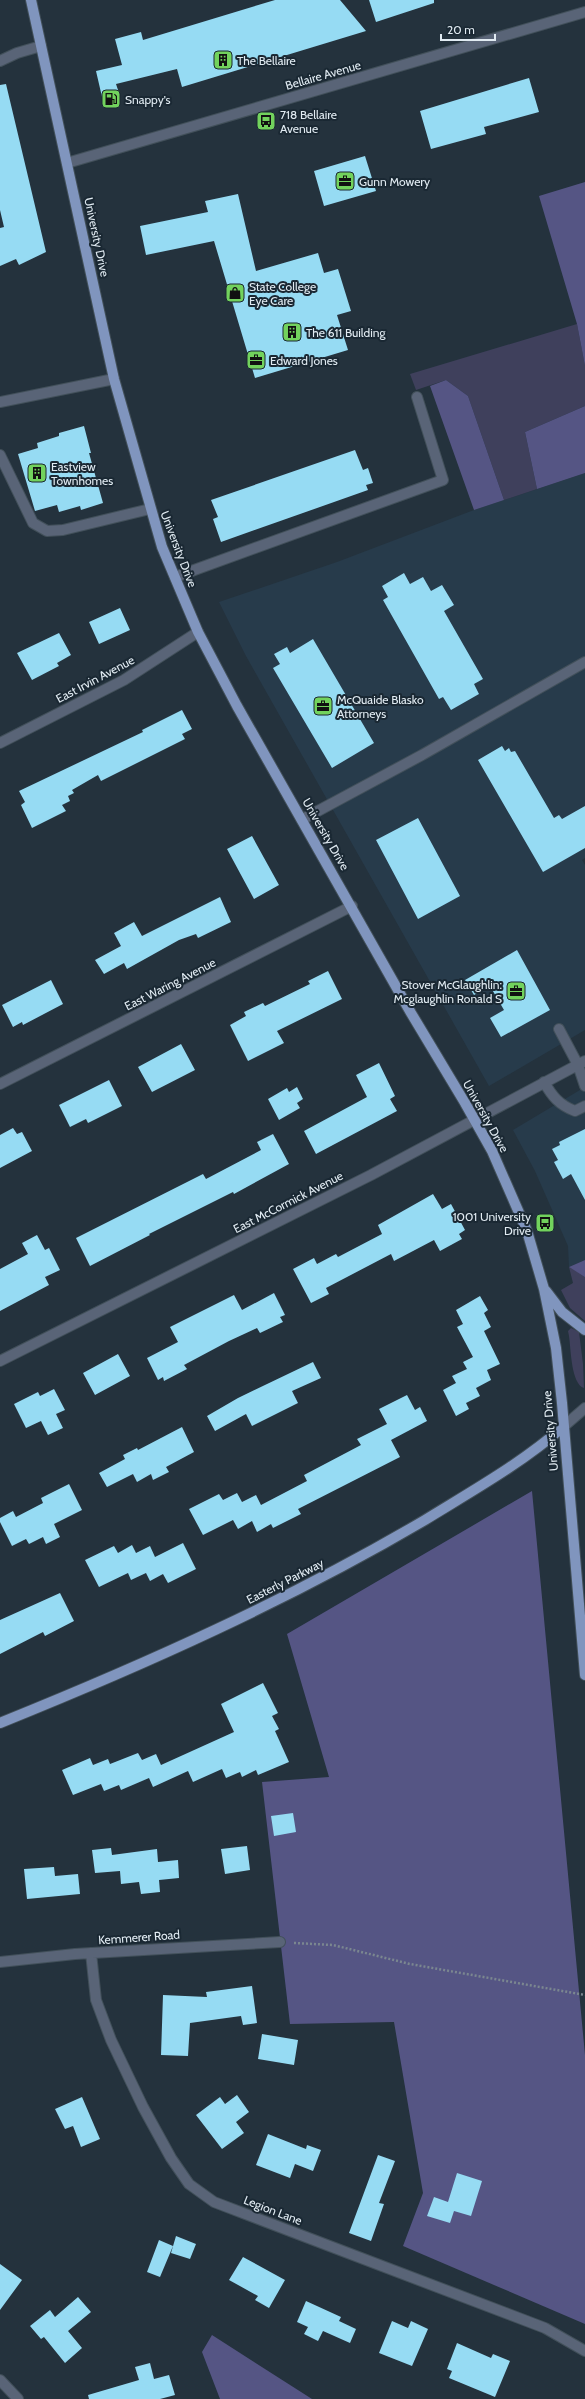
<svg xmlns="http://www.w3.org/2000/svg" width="585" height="2399" font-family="Cabin,sans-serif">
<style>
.built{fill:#273b4b}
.green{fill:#3f405c}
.forest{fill:#555584}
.building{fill:#96dbf3}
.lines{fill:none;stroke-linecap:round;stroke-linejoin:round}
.minor-casing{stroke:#42505a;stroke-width:12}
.major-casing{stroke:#42505a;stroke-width:12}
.path{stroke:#7b8790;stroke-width:2.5;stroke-dasharray:2 2;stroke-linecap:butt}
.minor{stroke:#596477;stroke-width:10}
.major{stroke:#8095be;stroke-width:10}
.labels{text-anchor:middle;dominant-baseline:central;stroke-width:4;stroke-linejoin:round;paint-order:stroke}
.poi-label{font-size:12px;fill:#e1ebf2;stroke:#1a2833;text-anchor:start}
.street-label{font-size:12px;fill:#e1ebf2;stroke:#1a2833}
</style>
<rect width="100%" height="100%" fill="#24323d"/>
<!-- built -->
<path class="built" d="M585,473V858L582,860L585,865V1030L489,1086L246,656L219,602L337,562L474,510Z
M585,1087V1260L569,1267L568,1246L535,1171L513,1130Z"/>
<!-- green -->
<path class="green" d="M577,324L585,366V406L525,432L537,489L504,500L468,396L446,380L416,390L410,374Z
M569,1267L585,1276V1321L570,1308L561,1290L573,1283Z
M571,1328L579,1332L583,1364L584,1388C571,1384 571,1349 569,1336L568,1331Z"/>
<!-- forest -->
<path class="forest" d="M585,182V366L577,324L539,196Z
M446,380L468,396L504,500L474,510L430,386Z
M585,406V473L537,489L525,432Z
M585,1260V1277L569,1267Z
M532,1491L585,2055V2324L403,2246L423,2193L394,2022L290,2024L262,1782L329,1777L287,1634Z
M212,2335L312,2399H220L202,2352Z"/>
<!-- building -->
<path class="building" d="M275,0H340L366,31L182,87L177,69L116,84L119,93L102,97L96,71L122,65L115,39L141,32L143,40Z
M369,0H434V3L376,22Z
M529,78L539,112L484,127L486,134L431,149L420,111Z
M6,84L46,252L19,265L16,259L0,266V228L4,227L0,210V85Z
M365,156L376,191L324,206L314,171Z
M238,194L256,271L318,253L324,273L338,269L351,311L337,315L348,350L255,378L214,241L146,255L140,226L208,212L205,201Z
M84,426L91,453H89L103,503L81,510L80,506L59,512L57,505L35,511L18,454L38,448L37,443L59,436V433Z
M355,450L363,470L368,468L373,483L366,485L368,490L221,542L213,519L218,517L211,500Z
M404,573L410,584L423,577L431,591L442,585L454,605L444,611L483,679L474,684L479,694L451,710L443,697L439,699L383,600L388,597L382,586Z
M120,608L130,630L99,644L89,622Z
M59,633L71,655L57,663L59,666L32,680L17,653Z
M313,639L374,743L332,768L273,668L280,664L274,654L287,647L290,653Z
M182,710L192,729L182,734L185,739L101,781L98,775L72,790L74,793L68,796L70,801L62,805L66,811L32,828L21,805L25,802L19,791L143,732L142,730Z
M502,746L505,751L509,748L511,752L515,751L554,818L559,815L562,819L585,806V848L543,872L478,760Z
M418,818L460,896L418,919L376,840Z
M252,836L279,885L254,899L227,849Z
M220,897L231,922L198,938L196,934L179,940L127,969L124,963L104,974L95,960L121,946L114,933L134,922L142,936Z
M517,950L550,1010L501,1037L490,1018L504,1010L490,986L474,995L465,980Z
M328,971L342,999L277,1031L284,1043L248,1061L230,1025L246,1016L244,1012L263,1003L265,1006L310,984L308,981Z
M51,980L63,1004L23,1025L22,1022L13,1027L2,1005Z
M181,1044L195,1070L152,1092L138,1067Z
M379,1063L395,1096L390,1099L397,1111L316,1154L304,1131L367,1097L356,1075Z
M109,1080L122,1106L88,1123L86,1119L70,1127L59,1105Z
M297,1087L303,1099L297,1103L300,1108L279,1120L268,1099L287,1088L289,1092Z
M13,1128L17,1134L22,1132L32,1151L0,1168V1135Z
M585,1129V1200L571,1174L563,1179L554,1162L558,1160L552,1149L560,1145L559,1142Z
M273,1134L289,1164L234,1194L233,1192L149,1234L150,1235L90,1266L76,1238L203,1174L206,1179L261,1150L257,1142Z
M433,1194L442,1209L451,1204L465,1230L459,1234L462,1239L440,1251L434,1240L394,1261L391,1254L326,1288L329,1294L311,1303L293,1269L314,1258L317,1264L336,1254L338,1257L382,1234L378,1225Z
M37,1235L45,1250L49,1248L60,1270L45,1277L49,1285L0,1311V1269L28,1254L22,1243Z
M274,1293L285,1315L280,1317L283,1322L260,1333L257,1328L229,1341L184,1365L187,1369L164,1381L163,1377L158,1380L147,1358L178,1342L170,1327L234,1295L242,1310Z
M480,1296L488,1310L484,1313L491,1327L484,1331L500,1364L487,1370L491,1380L476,1388L480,1396L466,1403L469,1409L456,1416L443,1390L456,1383L452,1376L467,1369L463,1362L473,1357L457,1327L463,1324L456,1310Z
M118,1354L130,1376L95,1395L83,1373Z
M313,1362L321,1378L292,1391L298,1403L252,1426L246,1414L215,1431L207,1416L238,1398Z
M54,1389L65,1410L56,1414L63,1428L48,1435L41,1421L26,1428L14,1404L38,1392L40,1396Z
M407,1395L415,1410L420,1407L427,1421L391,1440L400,1457L298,1509L301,1514L273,1528L271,1524L257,1532L252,1521L238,1529L233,1520L203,1535L189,1509L219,1494L223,1500L237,1493L242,1502L256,1495L261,1505L307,1481L304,1475L361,1445L357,1439L387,1424L379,1409Z
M182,1427L194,1452L166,1467L169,1472L153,1480L151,1474L137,1482L133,1474L107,1487L99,1473L125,1459L123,1455L137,1448L138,1450Z
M69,1484L82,1510L54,1524L60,1537L46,1544L43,1537L29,1544L26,1539L12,1546L0,1522V1518L13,1511L16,1517L43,1503L41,1498Z
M183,1543L196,1569L168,1583L163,1574L150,1581L146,1573L131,1580L128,1573L99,1587L85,1560L114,1546L118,1553L132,1545L136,1553L150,1546L155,1557Z
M60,1593L74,1621L45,1636L43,1632L0,1654V1620Z
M263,1683L278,1713L272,1716L279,1729L275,1731L289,1762L258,1775L256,1770L242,1777L240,1772L226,1778L222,1769L193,1782L188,1771L153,1787L149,1778L121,1790L119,1785L104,1791L101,1784L73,1795L62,1770L90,1758L93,1765L108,1759L110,1764L138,1753L142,1760L156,1754L161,1765L234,1732L221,1704Z
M293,1813L296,1832L274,1836L271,1816Z
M247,1846L250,1870L225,1874L221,1849Z
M111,1848L112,1855L157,1849L158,1862L178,1860L179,1878L159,1880L160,1892L141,1894L139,1882L121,1884L120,1871L95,1873L92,1850Z
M54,1867L55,1876L78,1874L80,1894L27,1899L24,1869Z
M252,1986L257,2023L243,2025L241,2016L190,2023L188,2056L161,2055L163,1995L207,1997L206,1992Z
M262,2034L298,2040L294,2065L258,2059Z
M237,2095L249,2112L236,2122L244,2133L222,2149L196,2115L220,2097L225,2104Z
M82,2097L100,2139L81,2147L73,2126L65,2129L55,2109Z
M268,2134L306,2149L307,2145L321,2150L313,2171L295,2164L290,2178L256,2165Z
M378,2155L395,2161L379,2203L384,2204L371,2241L349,2233Z
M457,2173L482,2181L471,2216L454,2211L450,2223L427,2216L434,2197L448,2202Z
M176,2236L196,2244L190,2259L171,2253Z
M159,2240L173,2246L160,2277L147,2272Z
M243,2257L285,2280L269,2308L255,2300L258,2296L229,2280Z
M0,2264L22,2280L0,2310Z
M78,2297L91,2312L68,2331L82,2348L65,2363L44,2337L41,2339L30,2326L50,2310L55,2317Z
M306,2301L341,2317L339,2321L356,2329L350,2343L323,2331L318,2341L304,2334L308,2327L297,2322Z
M392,2321L408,2328L411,2321L428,2329L412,2366L379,2353Z
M457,2343L491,2358L493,2354L510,2361L495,2397L449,2378L452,2371L447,2369Z
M150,2363L154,2379L169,2375L175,2395L160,2399H89L88,2395L139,2380L135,2367Z"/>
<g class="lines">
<!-- minor casing -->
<g class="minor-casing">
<path id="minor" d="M0,61L17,53L41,46
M67,163L585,12
M0,402L114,379
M0,455L33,523L47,531L63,530L150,509
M175,577L443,480L417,397
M0,743L124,680L198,632
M303,819L422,755L585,662
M559,1029L578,1065L585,1086
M544,1082C552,1096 559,1105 575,1111L585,1106
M0,1084L352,906
M0,1361L371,1175L585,1061
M563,1427L585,1408
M91,1953L96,2000L111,2040L143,2107L171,2158L189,2184L214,2202L545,2328L585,2351
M0,1962L75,1954L280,1942
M0,2380L18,2399"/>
</g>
<!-- major casing -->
<g class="major-casing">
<path id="major" d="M31,0L114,379L162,547L198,632L237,706L411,1013L465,1103L492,1151L527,1231L544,1289L556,1348L562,1403L585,1675
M546,1291L562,1312L585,1330
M0,1723C146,1664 289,1600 425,1520C472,1491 522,1463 563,1427"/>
</g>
<!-- path -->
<path class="path" d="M294,1943L333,1945L410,1964L585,1995"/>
<!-- minor -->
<use href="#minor" class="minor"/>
<!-- major -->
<use href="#major" class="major"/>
</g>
<!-- icons -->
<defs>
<g id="building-square" transform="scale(1)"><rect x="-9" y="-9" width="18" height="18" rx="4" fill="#72d25d" stroke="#1a2833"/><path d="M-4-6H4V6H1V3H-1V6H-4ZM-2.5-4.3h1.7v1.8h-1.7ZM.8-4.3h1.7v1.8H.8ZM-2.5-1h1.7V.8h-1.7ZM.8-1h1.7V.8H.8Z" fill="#111"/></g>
<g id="fuel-square" transform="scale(1)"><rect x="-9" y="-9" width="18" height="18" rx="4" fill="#72d25d" stroke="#1a2833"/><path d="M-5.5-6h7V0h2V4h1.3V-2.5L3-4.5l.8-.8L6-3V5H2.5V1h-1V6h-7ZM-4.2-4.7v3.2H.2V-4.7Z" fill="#111"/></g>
<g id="bus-square" transform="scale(1)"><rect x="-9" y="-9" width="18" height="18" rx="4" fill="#72d25d" stroke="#1a2833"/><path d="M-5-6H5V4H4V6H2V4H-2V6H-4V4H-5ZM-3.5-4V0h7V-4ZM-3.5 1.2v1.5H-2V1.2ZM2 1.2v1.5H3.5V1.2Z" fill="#111"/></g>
<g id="office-square" transform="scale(1)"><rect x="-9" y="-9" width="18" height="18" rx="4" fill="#72d25d" stroke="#1a2833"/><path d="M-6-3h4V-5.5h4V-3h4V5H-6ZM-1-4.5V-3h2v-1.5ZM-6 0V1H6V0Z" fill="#111"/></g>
<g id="shop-square" transform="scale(1)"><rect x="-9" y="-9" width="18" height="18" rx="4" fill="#72d25d" stroke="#1a2833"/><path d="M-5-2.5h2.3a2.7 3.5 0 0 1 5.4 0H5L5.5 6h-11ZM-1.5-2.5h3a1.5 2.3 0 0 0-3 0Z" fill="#111"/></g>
</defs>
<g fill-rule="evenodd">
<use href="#building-square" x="223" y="60"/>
<use href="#fuel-square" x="111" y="99"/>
<use href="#bus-square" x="266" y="121"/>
<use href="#office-square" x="345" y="181"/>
<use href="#shop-square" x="235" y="293"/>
<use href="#building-square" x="292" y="332"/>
<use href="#office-square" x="256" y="360"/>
<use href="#building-square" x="37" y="473"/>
<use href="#office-square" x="323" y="706"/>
<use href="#office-square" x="516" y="991"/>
<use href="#bus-square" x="545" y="1223"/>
</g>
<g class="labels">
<!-- poi labels -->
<g class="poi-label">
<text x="237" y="60">The Bellaire</text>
<text x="125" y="99">Snappy's</text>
<text x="280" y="114">718 Bellaire<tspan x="280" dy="14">Avenue</tspan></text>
<text x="359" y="181">Gunn Mowery</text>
<text x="249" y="286">State College<tspan x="249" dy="14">Eye Care</tspan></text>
<text x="306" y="332">The 611 Building</text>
<text x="270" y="360">Edward Jones</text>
<text x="51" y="466">Eastview<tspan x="51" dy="14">Townhomes</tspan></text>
<text x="337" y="699">McQuaide Blasko<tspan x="337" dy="14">Attorneys</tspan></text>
<text x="502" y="984" text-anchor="end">Stover McGlaughlin:<tspan x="502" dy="14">Mcglaughlin Ronald S</tspan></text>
<text x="531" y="1216" text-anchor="end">1001 University<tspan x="531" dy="14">Drive</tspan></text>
</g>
<!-- street labels -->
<g class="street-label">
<text transform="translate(323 75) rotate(-16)">Bellaire Avenue</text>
<text transform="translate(97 237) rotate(78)">University Drive</text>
<text transform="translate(179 549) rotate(69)">University Drive</text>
<text transform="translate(95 679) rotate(-28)">East Irvin Avenue</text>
<text transform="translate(326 834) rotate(60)">University Drive</text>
<text transform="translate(170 984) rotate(-27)">East Waring Avenue</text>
<text transform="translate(486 1116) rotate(61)">University Drive</text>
<text transform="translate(288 1202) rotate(-27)">East McCormick Avenue</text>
<text transform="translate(550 1431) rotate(-95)">University Drive</text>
<text transform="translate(285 1581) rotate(-27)">Easterly Parkway</text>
<text transform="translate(139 1937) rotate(-4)">Kemmerer Road</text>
<text transform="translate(273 2210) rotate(21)">Legion Lane</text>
</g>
</g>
<!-- scale -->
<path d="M441 34v6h54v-6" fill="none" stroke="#e1ebf2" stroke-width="2"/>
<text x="447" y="34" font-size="12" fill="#e1ebf2" stroke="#1a2833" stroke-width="3" paint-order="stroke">20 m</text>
</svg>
